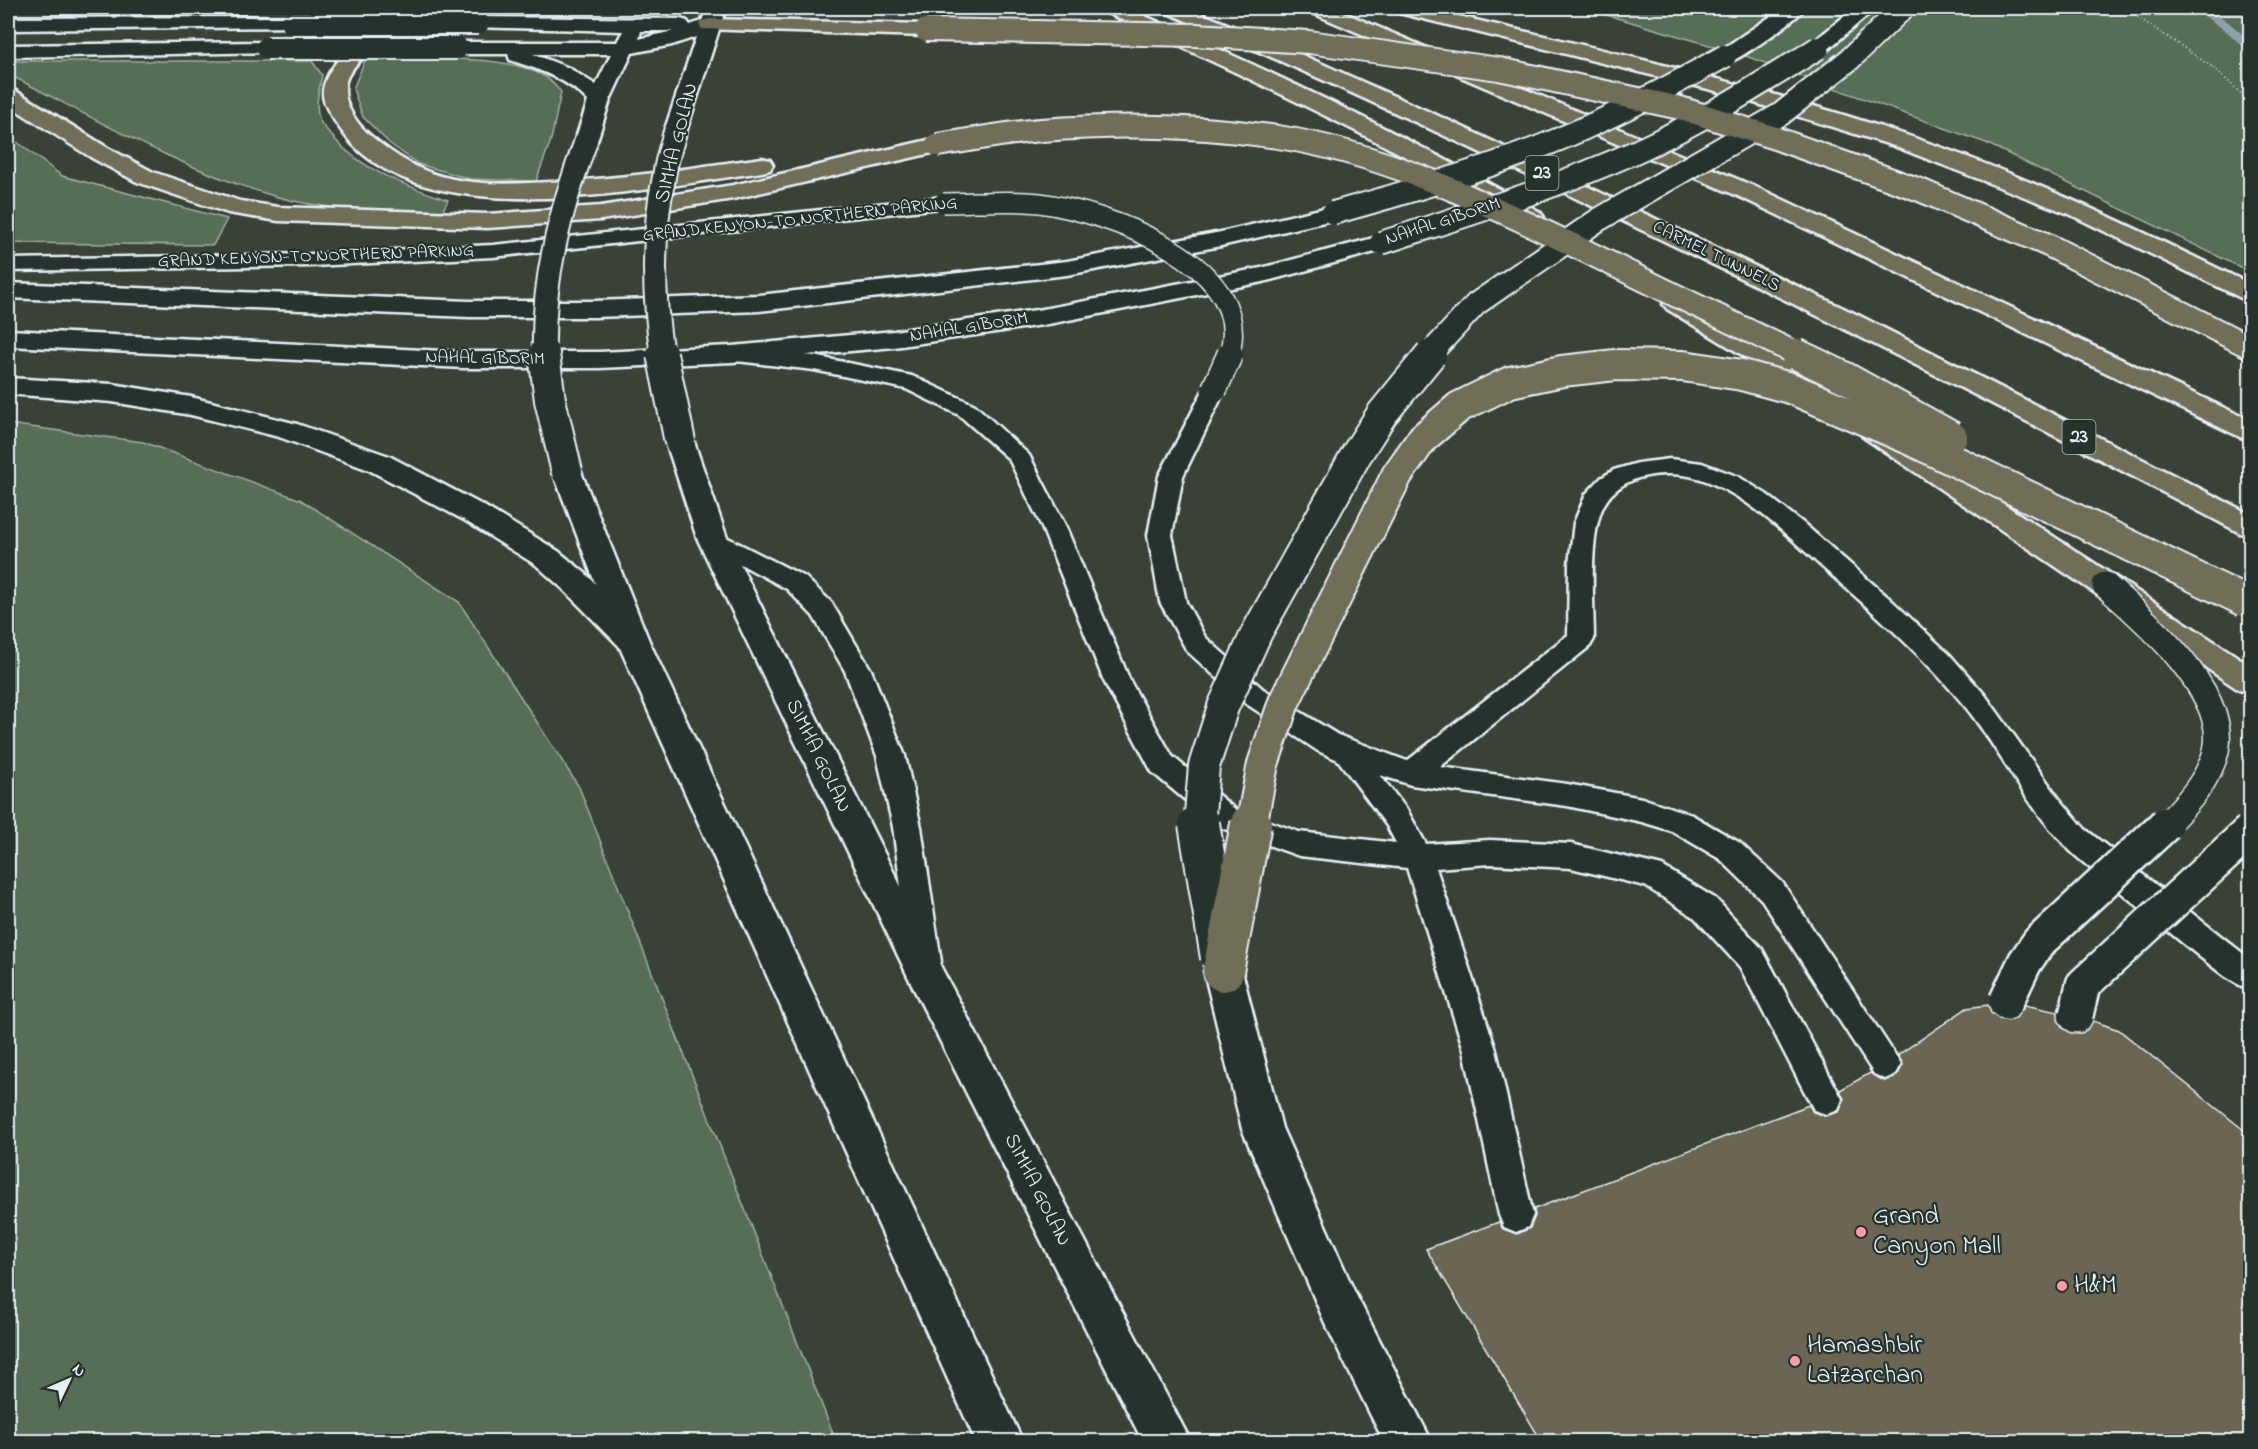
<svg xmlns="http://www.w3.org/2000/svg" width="2258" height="1449" font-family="'Indie Flower',sans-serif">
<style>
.green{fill:#576e54;stroke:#a0b0a6;stroke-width:1.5}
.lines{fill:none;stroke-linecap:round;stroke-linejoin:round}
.stream{fill:#8ca1a9;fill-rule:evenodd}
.building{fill:#6a6653;stroke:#e8f1f8;stroke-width:1.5}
.service-casing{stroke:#e8f1f8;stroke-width:5}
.tertiary-casing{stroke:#e8f1f8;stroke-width:5}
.secondary-casing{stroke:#e8f1f8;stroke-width:5}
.trunk-casing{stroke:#e8f1f8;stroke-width:5}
.path{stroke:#e8f1f8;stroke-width:2;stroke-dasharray:1 3;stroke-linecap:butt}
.service{fill:#26332d;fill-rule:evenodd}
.tertiary{fill:#26332d;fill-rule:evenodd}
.secondary{fill:#26332d;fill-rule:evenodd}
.trunk{fill:#716e59;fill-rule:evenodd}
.service-bridge-far2-casing{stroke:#e8f1f8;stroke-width:22;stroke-linecap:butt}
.service-bridge-far1-casing{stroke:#e8f1f8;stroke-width:28;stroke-linecap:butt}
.service-bridge-casing{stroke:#e8f1f8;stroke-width:38;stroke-linecap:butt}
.tertiary-bridge-far1-casing{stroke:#e8f1f8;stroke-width:26;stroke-linecap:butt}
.tertiary-bridge-casing{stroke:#e8f1f8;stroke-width:34;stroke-linecap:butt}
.secondary-bridge-far2-casing{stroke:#e8f1f8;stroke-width:26;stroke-linecap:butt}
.secondary-bridge-far1-casing{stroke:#e8f1f8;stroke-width:34;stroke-linecap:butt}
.secondary-bridge-casing{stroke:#e8f1f8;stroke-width:44;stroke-linecap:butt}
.trunk-bridge-far2-casing{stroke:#e8f1f8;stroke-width:26;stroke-linecap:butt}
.trunk-bridge-far1-casing{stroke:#e8f1f8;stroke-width:34;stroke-linecap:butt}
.trunk-bridge-casing{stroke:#e8f1f8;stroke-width:44;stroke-linecap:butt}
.service-bridge-far2{stroke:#26332d;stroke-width:19}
.service-bridge-far1{stroke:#26332d;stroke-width:25}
.service-bridge{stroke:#26332d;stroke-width:33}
.tertiary-bridge-far1{stroke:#26332d;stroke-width:22}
.tertiary-bridge{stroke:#26332d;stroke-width:30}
.secondary-bridge-far2{stroke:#26332d;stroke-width:22}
.secondary-bridge-far1{stroke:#26332d;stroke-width:30}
.secondary-bridge{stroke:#26332d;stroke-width:40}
.trunk-bridge-far2{stroke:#716e59;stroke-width:22}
.trunk-bridge-far1{stroke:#716e59;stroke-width:30}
.trunk-bridge{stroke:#716e59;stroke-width:40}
.poi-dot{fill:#ff9aa2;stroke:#26332d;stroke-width:2}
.labels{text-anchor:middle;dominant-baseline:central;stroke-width:4.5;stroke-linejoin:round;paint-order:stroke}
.far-street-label{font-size:18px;fill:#e8f1f8;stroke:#26332d}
.shield{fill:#26332d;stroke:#aeb8bb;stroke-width:1.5}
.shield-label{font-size:20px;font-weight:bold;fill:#e8f1f8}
.street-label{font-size:21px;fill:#e8f1f8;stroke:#26332d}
.near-poi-label{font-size:26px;fill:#e8f1f8;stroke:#26332d;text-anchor:start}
</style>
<rect width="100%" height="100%" fill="#3a4238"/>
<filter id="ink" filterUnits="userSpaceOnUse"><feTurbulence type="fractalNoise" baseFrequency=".0167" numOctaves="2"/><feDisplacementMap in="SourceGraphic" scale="12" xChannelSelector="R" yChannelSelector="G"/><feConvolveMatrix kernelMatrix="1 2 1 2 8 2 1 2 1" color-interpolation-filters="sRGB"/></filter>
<g filter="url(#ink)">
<!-- green -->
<path class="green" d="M1583,8H2250V272L1986,143L1740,54Z
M450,59C479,60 518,61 544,76C550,79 556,87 561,92L551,140L536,181L470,179L418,164L389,143L363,117L353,89L365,60Z
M8,61H312L322,75C319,90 314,106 320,121C322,126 328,131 331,135C360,170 406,186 448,200L442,212C386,211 329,212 274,196C180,169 94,118 8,74Z
M8,135L62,176L227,219L213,245L8,243Z
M8,424L143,442L301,500L459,602L579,787L836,1441H8Z"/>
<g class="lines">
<!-- stream -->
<path class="stream" d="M2193,8C2214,6 2235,28 2250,41V50L2246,49L2226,31Z"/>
</g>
<!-- building -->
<path class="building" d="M1988,1005L1991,1013L1999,1019L2008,1021L2016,1018L2025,1005L2058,1012V1020L2063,1028L2071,1033H2082L2089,1028L2093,1021L2119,1030L2250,1135V1442H1542L1426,1249L1499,1222L1503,1229L1517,1234L1530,1228L1535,1216L1534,1209L1809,1105L1813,1112L1825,1116L1839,1112L1844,1100L1840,1090L1870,1073L1884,1081L1897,1076L1903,1065L1898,1055L1967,1008Z"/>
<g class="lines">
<!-- service casing -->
<g class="service-casing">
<path id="service" d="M943,197L950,199L953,203L950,207L493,257L311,266L8,271V259L311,254L493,245Z
M736,348L814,356L912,376L975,405L1029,455L1065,525L1130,681L1172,756L1236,810L1299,832L1396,843L1387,826L1338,760L1318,751L1245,703L1187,651L1160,602L1148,535L1159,476L1206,385L1214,383L1222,385L1225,390L1183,476L1172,535L1186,602L1205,637L1263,689L1338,735L1407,761L1568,635L1569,564L1574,523L1586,494L1601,478L1614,470L1638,463L1670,459L1702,463L1739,477L1766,494L1803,523L1889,598L1949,654L1985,695L2058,797L2085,829L2250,959V989C2232,984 2216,969 2200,957C2170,933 2140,908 2111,884C2095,871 2078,860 2065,845C2026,805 2002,754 1968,710C1925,657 1872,611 1821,566C1787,535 1752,500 1709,482C1678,469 1628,470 1607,500C1587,527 1594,605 1594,639L1590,646L1440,767L1567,784L1642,798L1692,815L1740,843L1782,882L1901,1064L1896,1074L1885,1079L1874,1074L1762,900L1720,859L1672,831L1642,822L1567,806L1411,785L1380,775L1407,810L1426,844L1490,840L1571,844L1662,866L1716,899L1762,949L1842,1099L1838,1110L1826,1114L1814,1110L1740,967L1694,917L1645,886L1571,868L1490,864L1436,868L1496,1050L1533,1215L1528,1227L1516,1232L1504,1227L1499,1215L1464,1050L1407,868L1299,856L1216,826L1152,772L1104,681L1041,525L1009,459L959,415L906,389L814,370L728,360L725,355L728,350Z
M712,530L805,577L831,602L871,670L905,756L921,827L941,962L937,971L926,975L915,971L911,962L893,827L877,756L845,671L813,616L787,589L703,544L700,538L703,532Z"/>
</g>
<!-- tertiary casing -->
<g class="tertiary-casing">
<path id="tertiary" d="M707,8H723L725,11L686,132L683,137L675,139L667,137L664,132L696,37L672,45L632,53L610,100L597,141L594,146L586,148L578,146L575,141L588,101C568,79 538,69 510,60L508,54H457L450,52L447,48L450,44L457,42H617L623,31L471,27L468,23L471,19L478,17L680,19L687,21L690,25L702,21ZM641,31H673L639,39ZM533,54H611L596,85L569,68Z
M292,17L299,19L302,23L299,27L8,30V18Z
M267,42L274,44L277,48L274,52L8,57V45Z
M680,433L690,436L694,442L727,538L942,969L1191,1442H1143L916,993L697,538L666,442L670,436Z
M567,463L577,465L581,472L649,641L1023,1442H976L617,641L553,472L557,465Z"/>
</g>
<!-- secondary casing -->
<g class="secondary-casing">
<path id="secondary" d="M1783,8H1805C1796,20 1746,55 1732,61C1727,63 1723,62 1718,60L1715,56L1718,52Z
M1854,8H1876L1825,52L1818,54L1811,52L1808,48L1811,44Z
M1333,206L1341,208L1345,213L1341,218L1221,246L1067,275L759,311L595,317H469L8,298V283L469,301H595L759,295L1067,261L1221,232Z
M1381,236L1390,238L1393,243L1390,248L1263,282L1043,325L894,347L732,362L599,368H464L8,346V330L464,352H599L732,346L894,331L1043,309L1261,268Z
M8,378L112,384L191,397L297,424L389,456L484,506L558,551L585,573L644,633L649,641L644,649L633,653L622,649L563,589L536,565L464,520L369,470L279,437L191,415L112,402L8,394Z
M1223,954L1236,959L1242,971L1282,1128L1355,1293L1432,1442H1384L1325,1323L1242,1129L1204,971L1210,959Z"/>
</g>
<!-- trunk casing -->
<g class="trunk-casing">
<path id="trunk" d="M399,8H420C404,32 354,55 346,81C341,101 355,123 371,136C391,153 415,169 441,176C476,186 514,184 550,182C621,179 691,168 762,158L770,160L773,165L770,170L762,172C651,188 417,240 341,130C335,121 323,106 323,94C323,61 375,27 399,8Z
M1102,8H1127C1268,70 1407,135 1540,212L1544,217L1540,222L1532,224L1524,222C1388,143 1248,77 1105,12Z
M1162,8H1188L1289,49L1452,122L1858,315L2250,514V536L2240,533C2030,421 1817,314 1602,211C1458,141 1313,73 1165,12Z
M1307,8H1333L1756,187L2250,420V440L2240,437L1740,197L1310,12Z
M1392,8H1425C1586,46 1748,82 1906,135C2025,175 2138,229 2250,284V300L2241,298L2069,214L1891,145L1712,90L1395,12Z
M709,19L926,24L933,26L936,30L933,34L926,36L702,29L699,25L702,21Z
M8,90L16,91L108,148L153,172L240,201L278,207L488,214L601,206L733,185L937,138L945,140L948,145L945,150L733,199L601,220L488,228L278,221L228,213L137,182L92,158L8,105Z
M1676,296L1685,299L1762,344L1832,391L1836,397L1832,403L1822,406L1812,403L1744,356L1667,309L1663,304L1667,299Z
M1873,422L1883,425L2250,665V693L2239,690L1863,437L1859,431L1863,425Z"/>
</g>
<!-- path -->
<path class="path" d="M2124,8L2214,68L2250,102"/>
<!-- service -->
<use href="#service" class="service"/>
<!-- tertiary -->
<use href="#tertiary" class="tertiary"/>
<!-- secondary -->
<use href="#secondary" class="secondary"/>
<!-- trunk -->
<use href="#trunk" class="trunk"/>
<!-- service-bridge-far2 casing -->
<g class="service-bridge-far2-casing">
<path id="service-bridge-far2" d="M943,203C975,203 1008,199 1040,203C1106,212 1257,264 1229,355"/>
</g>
<!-- service-bridge-far1 casing -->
<g class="service-bridge-far1-casing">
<path id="service-bridge-far1" d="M1214,390L1230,354
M2105,585C2143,618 2230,693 2216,751C2209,780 2186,805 2165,826"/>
</g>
<!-- service-bridge casing -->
<g class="service-bridge-casing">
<path id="service-bridge" d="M2006,1002L2025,962L2039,942L2166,824
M2076,1015L2083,985L2250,831"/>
</g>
<!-- tertiary-bridge-far1 casing -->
<g class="tertiary-bridge-far1-casing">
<path id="tertiary-bridge-far1" d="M292,23H478
M267,48H457
M544,355C542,280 560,211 586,141
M662,355C653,297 652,235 664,177C666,161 671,147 675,132"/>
</g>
<!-- tertiary-bridge casing -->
<g class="tertiary-bridge-casing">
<path id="tertiary-bridge" d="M544,354L550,400L567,472
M662,354L680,442"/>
</g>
<!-- secondary-bridge-far2 casing -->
<g class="secondary-bridge-far2-casing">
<path id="secondary-bridge-far2" d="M1333,213C1402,194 1470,174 1537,148C1602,123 1664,90 1725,56
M1381,243C1466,215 1553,189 1635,152C1699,123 1759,85 1818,48
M1429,355L1476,304L1598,220L1781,114L1850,59L1903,8"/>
</g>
<!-- secondary-bridge-far1 casing -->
<g class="secondary-bridge-far1-casing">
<path id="secondary-bridge-far1" d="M1199,826L1204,766L1223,707L1257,632L1356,455L1382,414L1431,354"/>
</g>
<!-- secondary-bridge casing -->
<g class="secondary-bridge-casing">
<path id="secondary-bridge" d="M1199,824L1221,957"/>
</g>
<!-- trunk-bridge-far2 casing -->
<g class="trunk-bridge-far2-casing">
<path id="trunk-bridge-far2" d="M926,30L1196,35L1309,42L1499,69L1680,108L1775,138L1920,190L2048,245L2250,347
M937,145C971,140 1006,133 1041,130C1120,124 1199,125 1278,137C1383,153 1479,200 1573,245C1648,282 1724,319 1799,355"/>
</g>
<!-- trunk-bridge-far1 casing -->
<g class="trunk-bridge-far1-casing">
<path id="trunk-bridge-far1" d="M1796,354L1846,378L1952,437
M1251,826L1263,764L1284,702L1397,475L1423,438L1459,407L1510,382L1562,371L1616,365L1683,366L1742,375L1790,388L1907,438L2245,601"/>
</g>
<!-- trunk-bridge casing -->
<g class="trunk-bridge-casing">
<path id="trunk-bridge" d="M1223,971L1251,824"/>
</g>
<!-- service-bridge-far2 -->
<use href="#service-bridge-far2" class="service-bridge-far2"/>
<!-- service-bridge-far1 -->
<use href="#service-bridge-far1" class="service-bridge-far1"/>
<!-- service-bridge -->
<use href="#service-bridge" class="service-bridge"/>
<!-- tertiary-bridge-far1 -->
<use href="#tertiary-bridge-far1" class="tertiary-bridge-far1"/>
<!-- tertiary-bridge -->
<use href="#tertiary-bridge" class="tertiary-bridge"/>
<!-- secondary-bridge-far2 -->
<use href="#secondary-bridge-far2" class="secondary-bridge-far2"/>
<!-- secondary-bridge-far1 -->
<use href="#secondary-bridge-far1" class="secondary-bridge-far1"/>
<!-- secondary-bridge -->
<use href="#secondary-bridge" class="secondary-bridge"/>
<!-- trunk-bridge-far2 -->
<use href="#trunk-bridge-far2" class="trunk-bridge-far2"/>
<!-- trunk-bridge-far1 -->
<use href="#trunk-bridge-far1" class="trunk-bridge-far1"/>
<!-- trunk-bridge -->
<use href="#trunk-bridge" class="trunk-bridge"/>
</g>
</g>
<!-- markers -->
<g class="poi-dot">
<circle cx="1861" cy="1232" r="6"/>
<circle cx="2062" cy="1286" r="6"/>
<circle cx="1795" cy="1361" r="6"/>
</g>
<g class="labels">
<!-- far-street labels -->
<g class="far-street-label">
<text transform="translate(800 220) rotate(-6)">GRAND KENYON-TO NORTHERN PARKING</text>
<text transform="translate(1443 222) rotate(-18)">NAHAL GIBORIM</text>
<text transform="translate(316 257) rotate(-2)">GRAND KENYON-TO NORTHERN PARKING</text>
<text transform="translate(1716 257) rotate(26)">CARMEL TUNNELS</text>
<text transform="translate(969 328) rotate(-9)">NAHAL GIBORIM</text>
<text transform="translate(485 359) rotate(1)">NAHAL GIBORIM</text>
</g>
<!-- shield labels -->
<g class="shield">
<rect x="1525.5" y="156" width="33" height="34" rx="4.5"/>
<rect x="2062.5" y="420" width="33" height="34" rx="4.5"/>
</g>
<g class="shield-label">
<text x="1542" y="173">23</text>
<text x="2079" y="437">23</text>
</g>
<!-- street labels -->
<g class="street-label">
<text transform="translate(677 143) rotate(-76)">SIMHA GOLAN</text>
<text transform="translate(818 756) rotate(64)">SIMHA GOLAN</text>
<text transform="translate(1037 1190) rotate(63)">SIMHA GOLAN</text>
</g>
<!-- near-poi labels -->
<g class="near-poi-label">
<text x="1873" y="1217">Grand<tspan x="1873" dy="30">Canyon Mall</tspan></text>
<text x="2074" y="1286">H&amp;M</text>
<text x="1807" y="1346">Hamashbir<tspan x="1807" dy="30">Latzarchan</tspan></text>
</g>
</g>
<!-- margin -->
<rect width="2258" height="1449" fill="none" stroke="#26332d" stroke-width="30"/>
<rect x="15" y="15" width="2228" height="1419" fill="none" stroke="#e8f1f8" stroke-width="2" filter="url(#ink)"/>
<!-- north arrow -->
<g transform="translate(69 1380) rotate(46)" stroke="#26332d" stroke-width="4.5" paint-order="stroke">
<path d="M0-4.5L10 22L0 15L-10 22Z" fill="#e8f1f8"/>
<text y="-9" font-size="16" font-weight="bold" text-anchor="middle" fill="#e8f1f8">N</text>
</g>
</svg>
